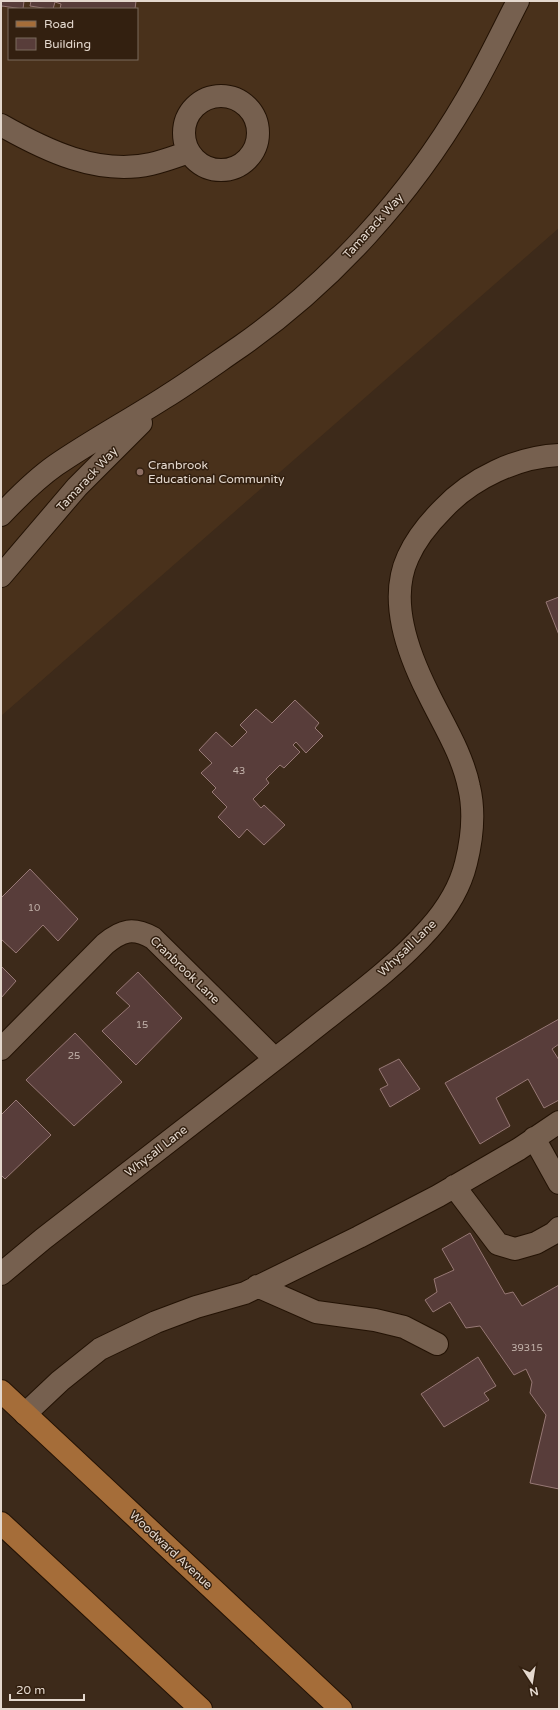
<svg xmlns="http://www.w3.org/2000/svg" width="560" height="1710" font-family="'Varela Round',sans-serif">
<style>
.built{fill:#49311b;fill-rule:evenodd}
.building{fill:#583d3a;stroke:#977875}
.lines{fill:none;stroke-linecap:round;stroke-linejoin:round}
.minor-casing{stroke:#231204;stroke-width:24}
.major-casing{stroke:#231204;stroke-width:24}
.minor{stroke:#76604f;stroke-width:22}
.major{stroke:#a56d39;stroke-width:22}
.education-dot{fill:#8d6e63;stroke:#332010;stroke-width:1.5}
.labels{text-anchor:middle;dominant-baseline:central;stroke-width:3;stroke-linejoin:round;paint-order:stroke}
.number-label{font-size:10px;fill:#c1b1a9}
.street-label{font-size:12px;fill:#e4d8ce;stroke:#332010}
.poi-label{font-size:12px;fill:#e4d8ce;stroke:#332010;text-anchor:start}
</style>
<rect width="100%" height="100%" fill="#3d2a1a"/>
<!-- built -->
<path class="built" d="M1,1H559V228L1,716ZM9,9H137V59H9Z"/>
<!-- building -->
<path class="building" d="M1,1H24L23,9L2,6L1,9Z
M31,1H136L135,9H60L61,4L55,2L53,9H49L30,6Z
M559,597V635L546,602Z
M295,700L319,723L315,728L323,736L306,753L296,742L293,745L300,752L284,768L280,765L266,779L269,783L253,799L261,808L264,805L285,825L264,845L247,829L239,838L218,817L227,807L212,792L216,788L201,773L212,763L199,750L216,732L232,747L247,732L240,725L256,709L272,723Z
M30,869L78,919L58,941L43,925L16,953L1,939V898Z
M1,966L16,981L1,998Z
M138,972L182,1018L136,1065L102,1031L130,1006L116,993Z
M559,1019V1044L552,1049L559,1060V1100L544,1108L528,1079L496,1098L510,1126L480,1144L445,1083Z
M75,1033L122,1082L74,1126L26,1080Z
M399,1059L420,1089L390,1107L380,1089L388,1085L379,1069Z
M16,1100L51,1135L5,1179L1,1175V1115Z
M470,1233L505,1294L513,1292L522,1306L559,1285V1489L530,1483L546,1415L530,1393L532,1382L526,1369L514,1375L480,1326L466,1328L450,1302L433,1312L425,1300L437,1292L434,1279L454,1270L442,1249Z
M478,1357L496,1386L484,1393L489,1400L444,1427L421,1394Z"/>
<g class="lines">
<!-- minor casing -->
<g class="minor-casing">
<path id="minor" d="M184 133a37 37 0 1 1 74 0a37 37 0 1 1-74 0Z
M1,125C45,150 98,176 151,164C164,161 177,156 189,152
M1,515C18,497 36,479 56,465C91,441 128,421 164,398C190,382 216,363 241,346C332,282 410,196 466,100C485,68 501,34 518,1
M1,576L77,487L141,423
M1,1049L105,944C122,930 133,927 153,938L275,1059
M534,1138L559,1183
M454,1186L498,1244L515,1249L536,1243L554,1233L559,1228
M1,1274L43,1239C127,1173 213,1108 297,1042C341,1006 392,971 429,929C446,910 460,888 466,863C472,839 475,812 469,787C462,753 443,724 428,693C408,653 388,600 408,557C416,539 429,523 443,509C472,478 517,457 559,455
M257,1286L316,1312L375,1320L404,1327L437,1344
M25,1414L60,1381L100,1349L156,1322L196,1307L245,1293L359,1237L438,1196L519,1149L559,1122"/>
</g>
<!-- major casing -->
<g class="major-casing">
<path id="major" d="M1,1391L341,1709
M1,1523L201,1709"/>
</g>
<!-- minor -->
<use href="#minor" class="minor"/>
<!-- major -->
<use href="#major" class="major"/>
</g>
<!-- markers -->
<circle class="education-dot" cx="140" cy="472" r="4"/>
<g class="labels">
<!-- number labels -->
<g class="number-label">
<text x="239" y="771">43</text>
<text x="34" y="908">10</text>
<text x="142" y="1025">15</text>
<text x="74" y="1056">25</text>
<text x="527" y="1348">39315</text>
</g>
<!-- street labels -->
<g class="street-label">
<text transform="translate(373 226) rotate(-48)">Tamarack Way</text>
<text transform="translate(87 479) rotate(-47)">Tamarack Way</text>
<text transform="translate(407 948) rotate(-44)">Whysall Lane</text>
<text transform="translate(185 970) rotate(44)">Cranbrook Lane</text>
<text transform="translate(156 1151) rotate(-38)">Whysall Lane</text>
<text transform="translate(171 1550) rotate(43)">Woodward Avenue</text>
</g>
<!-- poi labels -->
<g class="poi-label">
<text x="148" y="465">Cranbrook<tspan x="148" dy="14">Educational Community</tspan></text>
</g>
</g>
<!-- border -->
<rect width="560" height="1710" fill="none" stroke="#e4d8ce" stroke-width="4"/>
<!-- legend -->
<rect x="8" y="8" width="130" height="52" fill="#332010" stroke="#7a6a5c"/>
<rect x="16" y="21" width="20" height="6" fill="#a56d39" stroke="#7a6a5c"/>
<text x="44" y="28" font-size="12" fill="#e4d8ce">Road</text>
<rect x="16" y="38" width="20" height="12" fill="#583d3a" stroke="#7a6a5c"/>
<text x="44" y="48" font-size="12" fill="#e4d8ce">Building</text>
<!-- north arrow -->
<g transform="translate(532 1682) rotate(168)" stroke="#332010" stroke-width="3" paint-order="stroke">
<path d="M0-3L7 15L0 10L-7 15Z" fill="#e4d8ce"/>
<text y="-6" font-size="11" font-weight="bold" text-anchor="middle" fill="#e4d8ce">N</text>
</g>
<!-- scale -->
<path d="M10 1694v6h74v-6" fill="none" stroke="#e4d8ce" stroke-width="2"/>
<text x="16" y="1694" font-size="12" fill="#e4d8ce" stroke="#332010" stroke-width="3" paint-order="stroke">20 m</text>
</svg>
